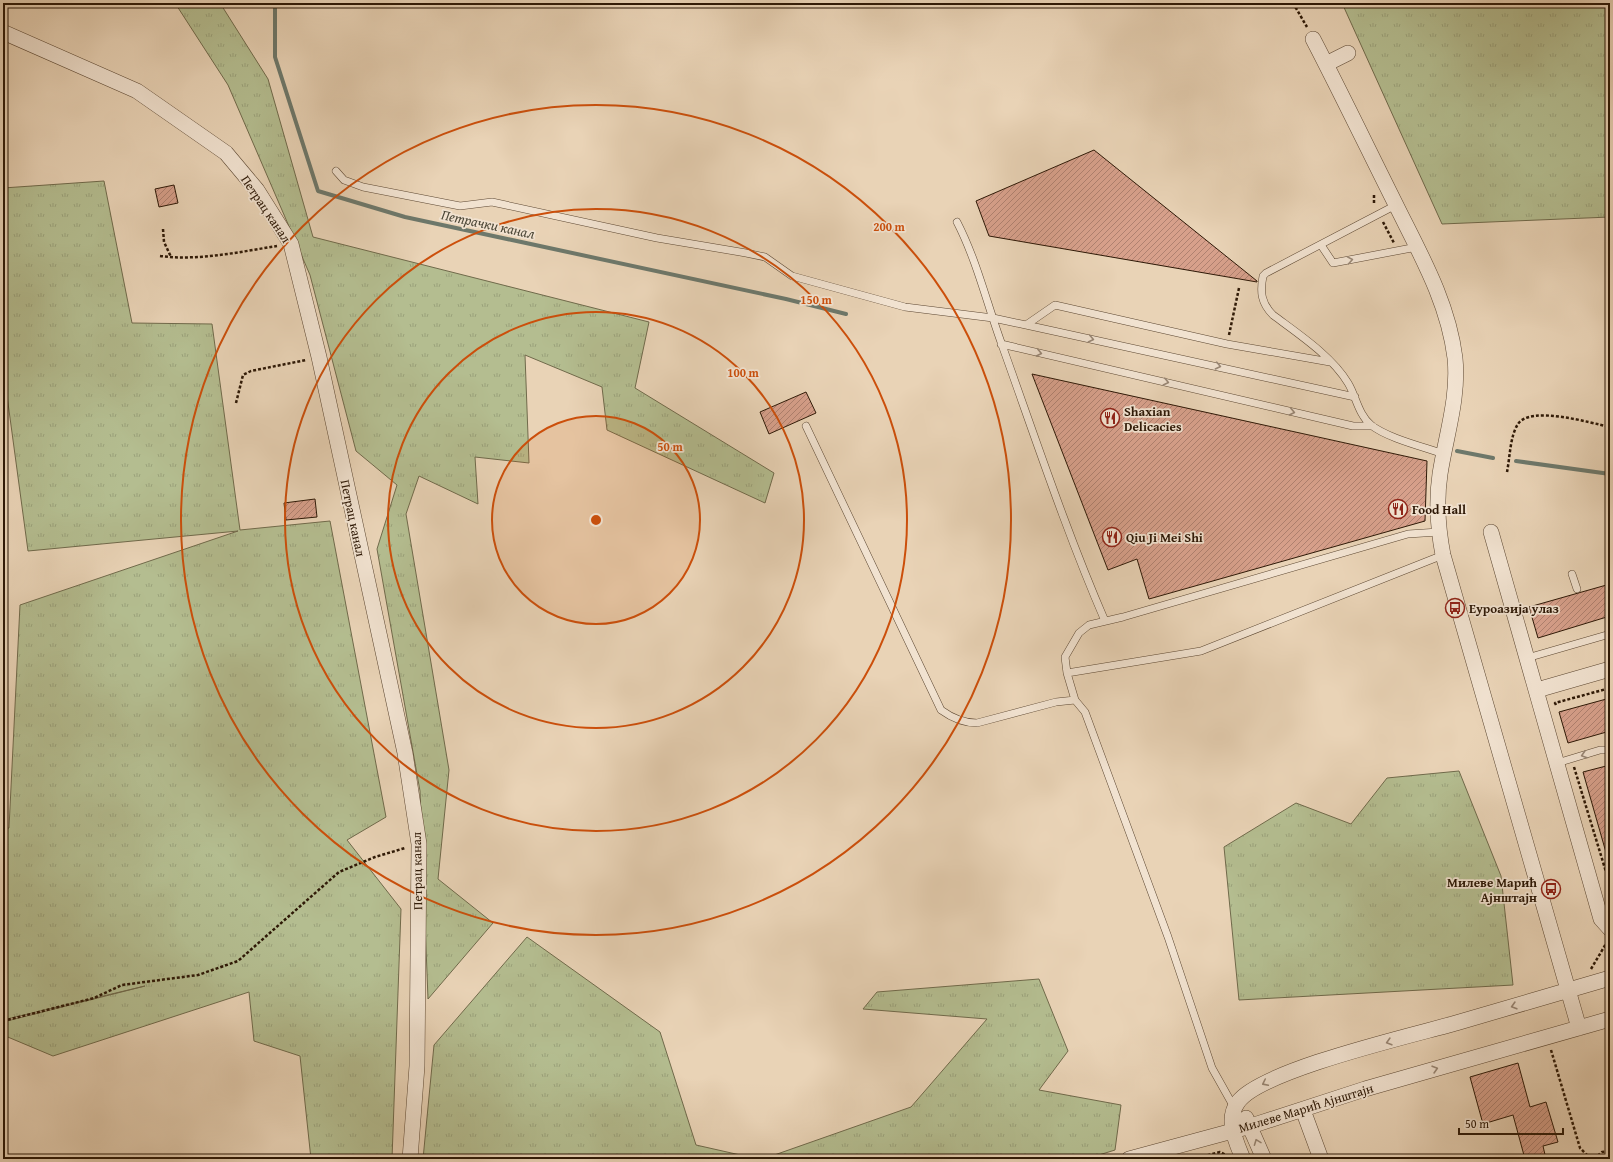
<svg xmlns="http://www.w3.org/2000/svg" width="1613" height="1162" font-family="'Gentium Book Plus',serif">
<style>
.grass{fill:url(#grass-tufts);stroke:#706a4b}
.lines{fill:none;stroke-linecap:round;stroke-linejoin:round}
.stream{stroke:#6d786b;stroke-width:4}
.building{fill:url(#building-hatch);stroke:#2d1806}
.service-casing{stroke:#5c4732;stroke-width:8}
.minor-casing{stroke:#5c4732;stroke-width:16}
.path{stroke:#2d1806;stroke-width:2.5;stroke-dasharray:3 2;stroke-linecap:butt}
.service{stroke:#f1e2d0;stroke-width:7}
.minor{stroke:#f1e2d0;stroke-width:15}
.oneway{stroke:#998775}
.ring{fill:none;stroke:#cc4f0b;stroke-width:2}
.labels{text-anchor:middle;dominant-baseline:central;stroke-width:3.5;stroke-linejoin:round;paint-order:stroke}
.street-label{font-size:13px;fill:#2d1806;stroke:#f1e2d0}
.poi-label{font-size:13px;font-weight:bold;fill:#2d1806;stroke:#f1e2d0;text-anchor:start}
.water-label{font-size:14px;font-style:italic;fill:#4d4838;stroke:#f1e2d0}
.centre{fill:#cc4f0b;stroke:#f1e2d0;stroke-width:2}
.ring-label{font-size:12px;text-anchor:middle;font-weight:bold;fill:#cc4f0b;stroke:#f1e2d0;stroke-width:3.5;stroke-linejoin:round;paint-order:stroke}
</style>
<defs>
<pattern id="grass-tufts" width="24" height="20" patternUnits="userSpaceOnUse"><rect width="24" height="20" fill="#b4bd90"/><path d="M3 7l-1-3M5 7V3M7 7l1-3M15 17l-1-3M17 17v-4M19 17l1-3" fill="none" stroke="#9ba27b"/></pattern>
<pattern id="building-hatch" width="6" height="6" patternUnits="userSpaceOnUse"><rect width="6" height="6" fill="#d7a08b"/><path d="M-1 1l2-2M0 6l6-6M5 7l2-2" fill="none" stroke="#af8170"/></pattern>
</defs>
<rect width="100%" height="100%" fill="#e9d3b6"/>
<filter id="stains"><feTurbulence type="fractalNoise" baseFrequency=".005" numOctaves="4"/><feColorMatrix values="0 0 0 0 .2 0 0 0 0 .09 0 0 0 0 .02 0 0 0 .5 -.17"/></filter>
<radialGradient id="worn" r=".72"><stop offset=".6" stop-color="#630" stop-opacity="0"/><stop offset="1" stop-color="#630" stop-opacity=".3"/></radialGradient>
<!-- grass -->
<path class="grass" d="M175,3H220L268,79L313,237L649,322L635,388L774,473L765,503L607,430L602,387L525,355L529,463L475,457L478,504L419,476L406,514L449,770L438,879L493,923L428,999L420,791L377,549L397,485L356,451L310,275L228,85Z
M1342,3H1610V217L1442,224Z
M104,181L132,323L212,324L240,530L330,521L386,817L347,840L401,909L392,1159H311L300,1056L254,1041L249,992L53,1056L3,1035V1022L145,986L3,1020V829L9,828L20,605L238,531L28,551L3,366V188Z
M1459,771L1501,876L1513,985L1239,1000L1224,847L1296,803L1351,824L1387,778Z
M527,937L660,1032L696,1145L758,1159H423L434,1045Z
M1039,979L1068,1051L1039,1090L1121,1105L1115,1150L1086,1159H926L925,1157L919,1159H763L911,1107L987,1019L863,1009L877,992Z"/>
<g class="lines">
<!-- stream -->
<path class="stream" d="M275,3V57L318,191L405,217L786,299L846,314
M1457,451L1493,458
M1516,461L1610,474"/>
</g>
<!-- building -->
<path class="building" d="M1094,150L1257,281V282L989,236L976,201Z
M174,185L178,203L159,207L155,189Z
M1032,374L1427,461L1425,521L1149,599L1137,559L1108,570Z
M806,392L816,413L769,434L760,412Z
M315,499L317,517L286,520L284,503Z
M1610,584V616L1538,638L1529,607Z
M1610,698V731L1568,743L1559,712Z
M1610,765V855L1607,856L1583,772Z
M1518,1063L1530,1107L1546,1102L1558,1142L1543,1146L1546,1159H1525L1513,1115L1483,1124L1470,1077Z"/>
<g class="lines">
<!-- service casing -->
<g class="service-casing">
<path id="service" d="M336,171L344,180L363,187L460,206L492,202L657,238L746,253L765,257L792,276L905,307L993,318L1026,325L1055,305L1227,344L1330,362
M1396,205L1266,273L1263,276C1260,292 1261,303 1273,315C1297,333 1332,356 1348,383C1356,396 1358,414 1371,425C1387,438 1424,447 1444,454
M957,222C977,261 987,304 1002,345C1035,437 1066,531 1105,621
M1321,245L1333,263L1417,247
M1026,325L1355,397
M1001,344L1353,426H1372
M806,426L941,710C952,718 963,723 977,723L1056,702L1075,700L1085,712L1168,937L1212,1068L1235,1109
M1572,574L1577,589
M1527,658L1610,634
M1067,673L1201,651L1443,555
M1075,700L1067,673L1065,657L1079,633L1089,625L1123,617L1408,534L1439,532
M1557,763L1600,750H1610"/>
</g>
<!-- minor casing -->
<g class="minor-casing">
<path id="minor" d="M3,32L137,91L226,153L257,190L291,244L319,357L405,753L419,844L417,1066L410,1159
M1313,39C1341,93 1367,147 1394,201C1419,252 1448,301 1455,358C1459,398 1446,435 1440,474C1436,501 1438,529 1443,555L1579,1028
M1326,64L1348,53
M1491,532L1601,919L1610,929
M1537,690L1610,669
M1303,1110L1321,1159
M1246,1118L1264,1159
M1129,1159L1251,1126L1365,1089L1610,1019
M1243,1159C1236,1141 1225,1120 1238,1102C1261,1070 1414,1035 1456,1023C1507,1008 1559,993 1610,978"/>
</g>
<!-- path -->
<path class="path" d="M1293,3L1307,27
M1374,195V205
M1383,222L1394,243
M163,229L164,242L171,257
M160,256C198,261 239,252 277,246
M1229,335L1239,288
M236,403L243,375L251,371L306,360
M1507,472C1510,457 1510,436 1518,424C1530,405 1591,423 1610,427
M1556,705L1555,703L1610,688
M1574,767L1610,885
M1591,969L1607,942
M3,1021L94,998L122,985L198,975L238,961L339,872L375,857L405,848
M1551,1050L1580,1148L1591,1159
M1193,1159L1220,1152L1226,1155
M1594,1159L1602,1152L1610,1151"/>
<!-- service -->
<use href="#service" class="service"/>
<!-- minor -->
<use href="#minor" class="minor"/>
</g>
<!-- one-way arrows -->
<defs><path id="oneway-chevron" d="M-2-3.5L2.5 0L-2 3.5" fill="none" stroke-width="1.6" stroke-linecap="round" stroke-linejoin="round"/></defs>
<g class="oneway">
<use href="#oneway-chevron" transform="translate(1350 260) rotate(-10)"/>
<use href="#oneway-chevron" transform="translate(1091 339) rotate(12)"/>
<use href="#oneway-chevron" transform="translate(1039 353) rotate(13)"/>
<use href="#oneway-chevron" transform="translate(1218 366) rotate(12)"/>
<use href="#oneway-chevron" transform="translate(1166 382) rotate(13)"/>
<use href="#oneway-chevron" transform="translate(1292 412) rotate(13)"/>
<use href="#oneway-chevron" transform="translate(1584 755) rotate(163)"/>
<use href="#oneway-chevron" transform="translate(1514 1006) rotate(164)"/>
<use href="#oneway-chevron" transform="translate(1389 1042) rotate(164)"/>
<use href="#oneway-chevron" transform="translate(1435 1069) rotate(-16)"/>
<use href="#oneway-chevron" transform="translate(1265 1083) rotate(154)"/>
<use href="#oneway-chevron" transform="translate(1257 1142) rotate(-111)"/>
</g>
<!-- distance rings -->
<circle cx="596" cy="520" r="104" fill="#cc4f0b" fill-opacity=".12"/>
<g class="ring">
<circle cx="596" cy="520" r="104"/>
<circle cx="596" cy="520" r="208"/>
<circle cx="596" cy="520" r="311"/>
<circle cx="596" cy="520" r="415"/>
</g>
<!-- icons -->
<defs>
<g id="restaurant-ring" transform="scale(1)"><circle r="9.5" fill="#f1e2d0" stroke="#8f2418" stroke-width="1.5"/><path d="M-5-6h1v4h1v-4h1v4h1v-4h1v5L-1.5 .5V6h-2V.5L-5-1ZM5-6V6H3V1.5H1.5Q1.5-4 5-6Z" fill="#8f2418"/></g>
<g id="bus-ring" transform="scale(1)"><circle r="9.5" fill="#f1e2d0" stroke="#8f2418" stroke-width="1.5"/><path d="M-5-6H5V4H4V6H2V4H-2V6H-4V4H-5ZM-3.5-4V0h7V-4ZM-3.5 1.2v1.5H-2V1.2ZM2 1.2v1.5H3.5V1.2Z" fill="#8f2418"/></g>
</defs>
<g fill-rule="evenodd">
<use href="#restaurant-ring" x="1110" y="418"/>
<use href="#restaurant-ring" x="1398" y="509"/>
<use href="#restaurant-ring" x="1112" y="537"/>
<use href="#bus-ring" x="1455" y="608"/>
<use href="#bus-ring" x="1551" y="889"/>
</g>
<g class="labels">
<!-- street labels -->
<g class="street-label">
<text transform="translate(266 209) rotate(56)">Петрац канал</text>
<text transform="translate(353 518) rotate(78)">Петрац канал</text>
<text transform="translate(417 871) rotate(-91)">Петрац канал</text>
<text transform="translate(1306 1108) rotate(-17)">Милеве Марић Ајнштајн</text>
</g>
<!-- poi labels -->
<g class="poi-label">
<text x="1124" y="411">Shaxian<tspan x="1124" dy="15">Delicacies</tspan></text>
<text x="1412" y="509">Food Hall</text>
<text x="1126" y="537">Qiu Ji Mei Shi</text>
<text x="1469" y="608">Еуроазија улаз</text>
<text x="1537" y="882" text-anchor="end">Милеве Марић<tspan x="1537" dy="15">Ајнштајн</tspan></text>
</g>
<!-- water labels -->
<g class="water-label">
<text transform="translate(488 224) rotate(12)">Петрачки канал</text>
</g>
</g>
<circle cx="596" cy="520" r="6" class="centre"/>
<g class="ring-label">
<text x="889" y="231">200 m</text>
<text x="816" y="304">150 m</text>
<text x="743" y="377">100 m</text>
<text x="670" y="451">50 m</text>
</g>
<!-- margin -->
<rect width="1613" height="1162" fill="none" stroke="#e9d3b6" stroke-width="16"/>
<rect x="4" y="4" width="1605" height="1154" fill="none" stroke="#2d1806" stroke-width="2"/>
<rect x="8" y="8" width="1597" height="1146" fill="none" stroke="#2d1806"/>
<!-- scale -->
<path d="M1459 1128v6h104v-6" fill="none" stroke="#2d1806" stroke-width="2"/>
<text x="1465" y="1128" font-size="12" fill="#2d1806" stroke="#f1e2d0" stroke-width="3" paint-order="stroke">50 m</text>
<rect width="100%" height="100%" filter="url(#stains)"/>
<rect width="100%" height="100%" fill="url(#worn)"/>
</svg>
